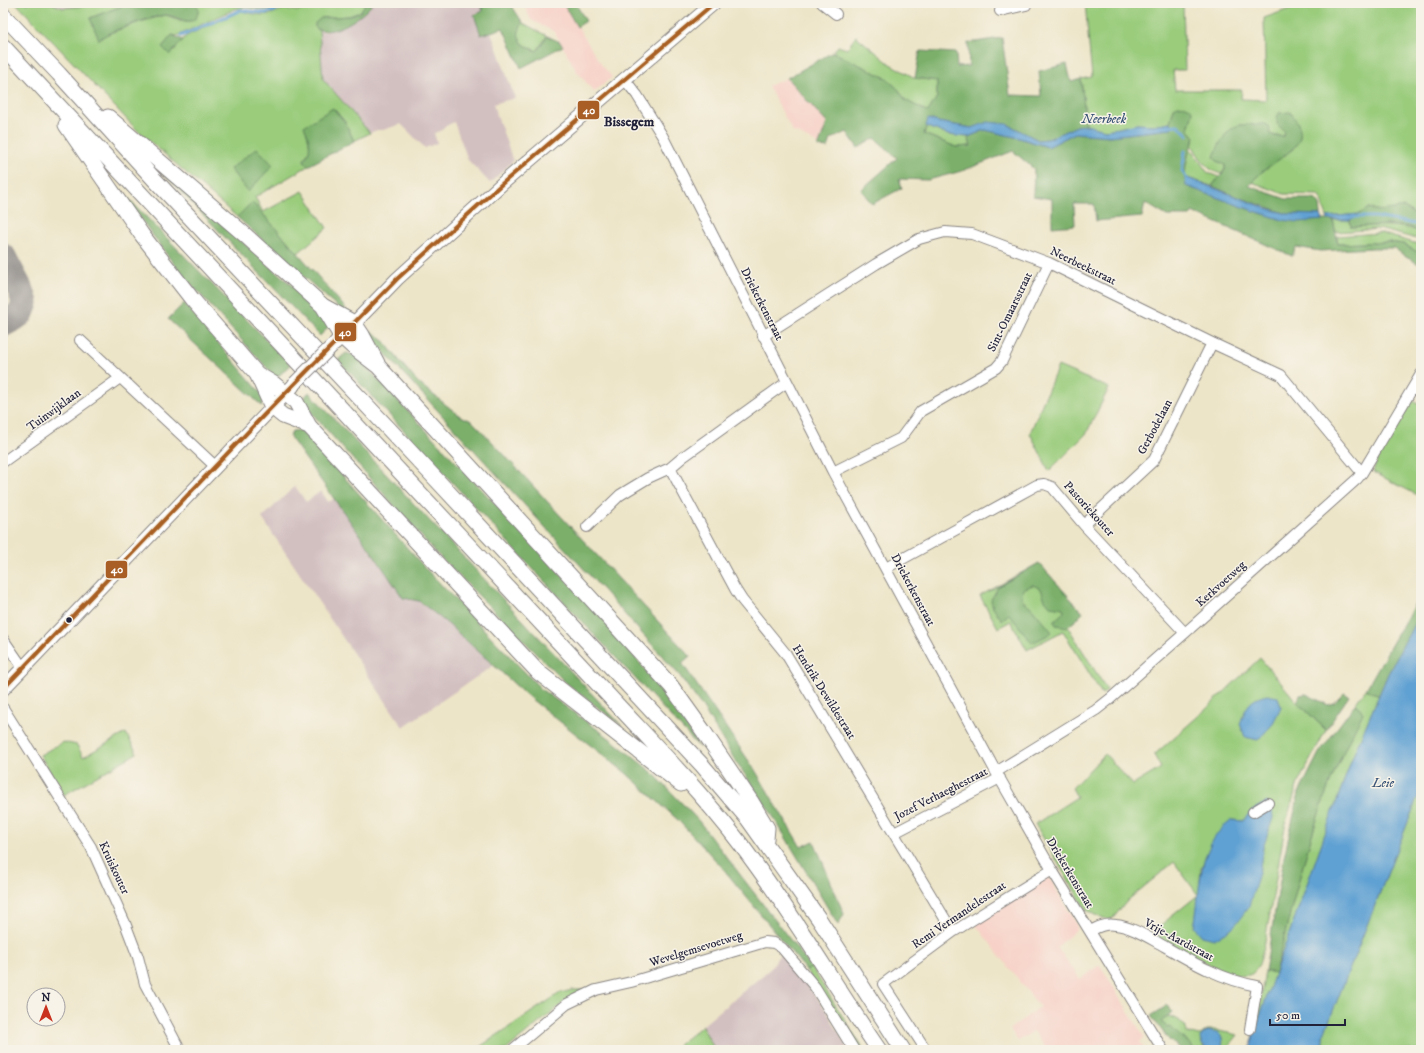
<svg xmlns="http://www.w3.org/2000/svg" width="1424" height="1053" font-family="'IM FELL DW Pica',serif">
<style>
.built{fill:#f7d1c7}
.industrial{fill:#d2bfc0}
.green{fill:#9acc7b;stroke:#5e775b;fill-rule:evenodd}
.forest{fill:#7bb06b;stroke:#4e6953}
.water{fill:#60a1d3;stroke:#416287}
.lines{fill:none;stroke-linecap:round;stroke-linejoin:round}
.stream{stroke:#60a1d3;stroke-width:3}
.taxiway{stroke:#888482;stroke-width:27}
.minor-casing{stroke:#888482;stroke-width:12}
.major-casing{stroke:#888482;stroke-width:15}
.highway-casing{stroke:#888482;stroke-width:17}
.minor{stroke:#fff;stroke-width:10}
.major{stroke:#fff;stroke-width:13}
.highway{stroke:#fff;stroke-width:15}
.major-bridge-casing{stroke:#888482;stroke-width:15;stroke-linecap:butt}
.major-bridge{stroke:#fff;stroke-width:13}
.bus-1-casing{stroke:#f7f3e8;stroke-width:7}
.bus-1{stroke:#a85e24;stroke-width:4}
.bus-dot{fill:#22223b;stroke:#f7f3e8;stroke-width:1.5}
.labels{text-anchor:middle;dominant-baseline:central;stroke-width:3;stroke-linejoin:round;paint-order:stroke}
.street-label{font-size:12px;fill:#22223b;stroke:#f7f3e8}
.water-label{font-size:13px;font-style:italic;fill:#3b5578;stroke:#f7f3e8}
.quarter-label{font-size:14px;font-weight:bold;fill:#22223b;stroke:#f7f3e8}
.line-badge{stroke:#f7f3e8;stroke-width:1.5}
.badge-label{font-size:11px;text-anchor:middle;font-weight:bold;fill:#fff}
</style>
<rect width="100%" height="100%" fill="#f7f3e8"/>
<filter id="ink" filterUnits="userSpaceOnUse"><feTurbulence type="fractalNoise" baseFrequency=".025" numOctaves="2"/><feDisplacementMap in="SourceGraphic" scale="8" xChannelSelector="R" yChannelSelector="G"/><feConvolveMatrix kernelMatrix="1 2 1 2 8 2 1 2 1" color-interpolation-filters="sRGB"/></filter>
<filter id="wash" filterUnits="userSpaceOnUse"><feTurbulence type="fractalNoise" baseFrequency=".012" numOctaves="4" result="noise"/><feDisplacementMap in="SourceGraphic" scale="16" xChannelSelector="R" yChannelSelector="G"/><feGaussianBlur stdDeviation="0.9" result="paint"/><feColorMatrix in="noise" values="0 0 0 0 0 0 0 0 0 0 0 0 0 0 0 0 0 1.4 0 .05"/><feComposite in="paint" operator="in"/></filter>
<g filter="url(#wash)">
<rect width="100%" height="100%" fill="#ede5c8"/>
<!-- built -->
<path class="built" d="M523,3H563L601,64L612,77L594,92L576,70L555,32L531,20Z
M787,78L827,123L818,147L817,143L803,137L802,135L793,132L768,86Z
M1048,875L1078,928L1057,947L1080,979L1100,965L1144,1037L1140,1042L1145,1050H1047L1034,1031L1018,1041L1010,1029L1040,1007L975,924Z"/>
<!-- industrial -->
<path class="industrial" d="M51,3H85V6L63,8Z
M373,3H480L484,11L474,15L481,35L491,32L515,98L493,104L513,161L490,183L468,160L454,122L446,126L441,131L434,133L437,143L425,148L401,124L383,130H377L370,133L323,79L319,30L324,32L338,28L355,20L370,8Z
M295,486L306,502L321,491L328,502L334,499L374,555L403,598L419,601L448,624L494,665L403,727L262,518Z
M780,954L794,968L826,1010L848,1050H715L702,1026L770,969Z"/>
<!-- green -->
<path class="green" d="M16,3H51L63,8L85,6V3H130L90,18L102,36L140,22L166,15L182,21H189L196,18L195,4L194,3H300L295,5L288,4H279L271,9L265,10L245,7L235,9L177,36L172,35L170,55L186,36L241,11L254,14L263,15L271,14L284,9L297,11L304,8L305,3H366L360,12L349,16L321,18L315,27L319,30L323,79L370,133L354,141L345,122L333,108L308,136L310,149L304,160L308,166L255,197L263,212L303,191L327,228L298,253L252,202L237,217L137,130Z
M1085,3H1183L1185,70H1173L1175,90H1242L1241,99L1266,100L1264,18L1306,3H1421V219L1415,215L1408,209C1395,210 1381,213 1369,208L1359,214L1327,217L1322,201L1318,195L1284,194L1252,182L1264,170L1293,149L1285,132L1284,136H1275L1251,126L1239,125L1217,161L1225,165V169L1221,174C1205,169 1201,159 1192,145L1195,137L1188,129L1193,112L1174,108L1170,122L1153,125L1137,124L1119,128L1105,130L1086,125L1081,79L1092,77Z
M523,23L547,36L537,51C527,47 518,43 518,31Z
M856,36L890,64L915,78L937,81V97L928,112L905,100L899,90L886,78L833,52L838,46L847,49Z
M926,126L948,135L968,137L971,146L956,147L924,134Z
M1190,148L1208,173L1219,177L1212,186L1185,177V169Z
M1333,220H1350L1351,227C1376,226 1397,223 1421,232V240L1379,229L1336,232Z
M1380,233L1421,245V254L1403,244L1390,242L1338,244L1337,236Z
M1058,366L1109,388L1086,434L1049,471L1030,433Z
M1412,400L1421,406V497L1373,472L1375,465Z
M1039,563L1083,613L1068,627L1107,690L1102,694L1063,631L1027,650L1011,621L998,628L980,596Z
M1260,658L1297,702L1326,730L1298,783L1286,821L1264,947C1261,956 1260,967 1253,973C1249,976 1242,976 1238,975C1210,968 1176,947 1151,933L1198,895L1174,862L1128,900L1113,918L1109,920L1095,915L1086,910L1035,824L1077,797L1072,788L1105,754L1133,785L1161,768L1154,755L1204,711ZM1231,820L1243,821L1263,848L1259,873L1194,927L1198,908L1201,868Z
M1366,689L1379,695L1353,756L1256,1027L1265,971L1275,973C1290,914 1304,854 1325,796C1335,768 1349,740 1362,713L1360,708L1355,704Z
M126,733L137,753L64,795L40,755L63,742L77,745L83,757Z
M1421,789V1050H1319L1324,1043L1323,1036Z
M812,968L864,1050H858L806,970Z
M572,990H585L572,996L506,1050H475L560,993Z
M1169,1016C1177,1019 1187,1024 1187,1033L1199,1036L1207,1030H1214L1238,1035L1226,1050H1221L1223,1040L1221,1036L1200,1040L1204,1048L1208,1050H1195L1185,1039L1180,1036L1171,1027L1169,1028L1160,1022Z
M702,1026L715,1050H672Z"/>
<!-- forest -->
<path class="forest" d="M130,3H194L199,8C196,33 178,15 165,15C154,16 105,32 99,40L90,18Z
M366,3H373C364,16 330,40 315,27V23L321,18L349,16L360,12Z
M480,3H510L523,23C512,39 523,46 537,51L547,36L560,42L563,46L521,68L503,28L481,35L474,15L483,11Z
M563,3H582L577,6L586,21L577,27Z
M172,35L183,40L170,55L162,47Z
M1002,38L1010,95L1041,96L1039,71L1067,64L1071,82L1081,79L1086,125L1077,126L1048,139L1038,140L1007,124L972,128L938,122L929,119L924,134L956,147L971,146L968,137L985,130L1019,138L1048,147L1075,133L1110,136L1171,129L1170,122L1174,108C1181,104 1188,104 1193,112L1188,129L1195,137C1187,157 1184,164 1186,186L1251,210L1283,220H1333L1338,244L1389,242L1403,244L1421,254V265L1406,257L1394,248H1373L1320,251L1296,247L1292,256L1192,212L1190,216H1167L1145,203L1142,217L1096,221L1094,204H1074L1075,225L1052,227V199L1033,196L1034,169L1013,151L962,171L928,180L899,179L902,188L872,204L861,190L897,158L875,138L858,148L847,132L831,139L828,148L818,147L827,123L787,78L833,52L886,78L899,90L905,100L928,112L937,97V81L915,78L920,51L956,53L957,67L969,66L968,43Z
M333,108L345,122L354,141L308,166L304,160C313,149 309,138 304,126Z
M1290,112C1296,119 1302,127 1300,137C1298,150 1272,163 1262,172C1257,176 1253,181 1249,186L1286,199H1312L1316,200L1320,205L1321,215L1288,214L1235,196L1212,186L1225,170V165L1217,161L1214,157C1218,146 1226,128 1239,125C1247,124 1257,125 1265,124L1269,126L1270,134L1275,136H1284L1285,132L1277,124V117L1279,113Z
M257,148L273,165L248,192L230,169Z
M161,171L295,288L329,326L320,336Z
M119,189L291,365L276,378L179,271Z
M252,202L298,253L346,309L341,310L237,217Z
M1404,207L1421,219V232L1408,227L1388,225L1351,227L1350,220L1369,208C1380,213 1392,209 1404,207Z
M184,303L261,393L263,399L262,406L168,319Z
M371,331L381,338L413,377L421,385L460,416L472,421L498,448L690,656L682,663L755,770L801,847L814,841L844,914L838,925L771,813L731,754L703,708L680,676L604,591L367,334Z
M346,353L356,356L600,615L673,703L700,748L338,360Z
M309,392L622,726L565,682L438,555L301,401Z
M301,430L336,468L426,569L542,690L608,737L653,773L698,820L812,968L806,970L721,866L678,820L626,773L531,699L448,624L419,601L403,598L374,555L290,437L292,431Z
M1039,563L1083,613L1068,627L1056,625L1054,621L1064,612L1063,608L1050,606L1045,600L1041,589L1033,585L1023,589L1022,597L1023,601L1031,607L1052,632L1046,636L1032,643L1009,614L1002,620L993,608L991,600L998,587Z
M1421,593V611L1388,674L1379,695L1366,689Z
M1344,693L1349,696L1326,730L1297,702L1300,695L1306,694L1328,705L1334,703Z
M1355,704L1360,708L1363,713C1349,740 1335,768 1325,796C1304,854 1290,914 1275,973L1265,971L1284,857L1299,793L1319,753Z
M1168,1005L1172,1012L1161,1022L1169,1028L1171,1027L1180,1036L1185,1039L1195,1050H1183L1170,1041L1151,1016Z"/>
<!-- water -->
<path class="water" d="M928,119L938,122L972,128L988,122L1007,124L1038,140L1048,139L1077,126L1086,125L1105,130L1119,128L1137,124L1153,125L1170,122L1171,129L1110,136L1075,133L1048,147L1019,138L985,130L968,137L948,135L926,126Z
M1185,177L1266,208L1288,214L1321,215L1323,220L1298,222L1283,220L1251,210L1186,186Z
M1359,214L1350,220H1328L1327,217Z
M1421,611V789L1323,1036L1324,1043L1319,1050H1250L1256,1027L1275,973L1353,756L1388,674Z
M1267,695L1278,697L1281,707L1272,725L1258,740L1245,737L1240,724C1246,707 1249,699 1267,695Z
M1267,802L1272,808L1273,818L1263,848L1259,873L1249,906L1236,924L1226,933L1214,939L1202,936L1194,927C1200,895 1197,860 1218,833C1221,828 1227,824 1231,820L1243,821L1252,810Z
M1207,1031L1218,1033C1224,1038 1223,1043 1221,1050C1210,1050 1201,1050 1200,1037Z"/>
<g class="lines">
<!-- stream -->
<path class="stream" d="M181,36L241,10L265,13L274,11L281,6H300L302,3
M1167,126L1178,125L1188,135
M1185,151L1182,171L1187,179
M1352,217H1375L1421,225"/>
<!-- taxiway -->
<path class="taxiway" d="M3,257L22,293L25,303L21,313L14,318L3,324"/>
</g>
</g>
<g filter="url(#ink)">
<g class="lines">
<!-- minor casing -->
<g class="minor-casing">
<path id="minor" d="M822,3L836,14
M1000,11L1026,5L1025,3
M625,80L637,95L663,137L833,472L996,772L1052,870L1163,1050
M763,336L876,264L919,239L945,232L972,234L1049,263L1212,343L1281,375L1362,473
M80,340L215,466
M3,462L120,378
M670,468L735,589L742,600L786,654L953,932
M833,472L901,438L921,411L996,368L1002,361L1049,263
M1084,525L1154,460L1212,343
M587,527L620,495L648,478L670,468L683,457L787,382
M886,568L1037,485L1044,484L1052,487L1084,525L1185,633
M3,639L23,668
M3,708L91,847L125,923L138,957L145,984L180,1050
M996,772L1096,710L1110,699L1185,633L1357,479L1362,473L1421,374
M1253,812L1268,803
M894,833L1000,778
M1090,931C1098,927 1106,923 1116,925C1133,927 1149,938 1164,946C1193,963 1223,980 1257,986L1250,1029
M512,1050L567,1004L596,990L631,982L765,942L774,943L782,948L815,987L854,1050
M926,1050L883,984L953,932L1052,870"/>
</g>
<!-- major casing -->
<g class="major-casing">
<path id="major" d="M335,343L397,279L504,182L714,3
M3,689L293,386"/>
</g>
<!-- highway casing -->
<g class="highway-casing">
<path id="highway" d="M3,15L59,74L154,179L435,478L702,765L748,819L819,919L903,1050
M3,46L610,697C659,750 711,802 753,861C798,922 836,988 879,1050
M108,117L244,234L323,306L354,323L362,335L377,363
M66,125L142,235L192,299L257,374L272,407L283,416L309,426
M323,306L341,336L352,346L378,366L671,686L704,732L752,803L767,828L766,839
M257,374L274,384L296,402L309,426L538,672L681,784"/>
</g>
<!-- minor -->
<use href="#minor" class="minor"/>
<!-- major -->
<use href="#major" class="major"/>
<!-- highway -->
<use href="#highway" class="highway"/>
<!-- major-bridge casing -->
<g class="major-bridge-casing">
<path id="major-bridge" d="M295,383L332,346"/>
</g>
<!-- major-bridge -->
<use href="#major-bridge" class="major-bridge"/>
<!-- bus-1 casing -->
<g class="bus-1-casing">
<path id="bus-1" d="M3,689L264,415L397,279L504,182L714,3"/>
</g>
<!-- bus-1 -->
<use href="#bus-1" class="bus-1"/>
</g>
</g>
<!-- markers -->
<circle class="bus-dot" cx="69" cy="620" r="3.5"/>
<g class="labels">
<!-- street labels -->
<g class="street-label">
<text transform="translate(1083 266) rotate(26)">Neerbeekstraat</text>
<text transform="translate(762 304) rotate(63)">Driekerkenstraat</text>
<text transform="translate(1010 312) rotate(-64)">Sint-Omaarsstraat</text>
<text transform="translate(54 410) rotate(-36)">Tuinwijklaan</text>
<text transform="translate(1155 427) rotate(-62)">Gerbodelaan</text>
<text transform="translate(1089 509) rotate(48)">Pastoriekouter</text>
<text transform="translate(1221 584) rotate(-42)">Kerkvoetweg</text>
<text transform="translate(913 590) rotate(62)">Driekerkenstraat</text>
<text transform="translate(824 692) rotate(58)">Hendrik Dewildestraat</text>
<text transform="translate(941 794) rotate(-27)">Jozef Verhaeghestraat</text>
<text transform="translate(114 868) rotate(65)">Kruiskouter</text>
<text transform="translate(1070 873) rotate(59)">Driekerkenstraat</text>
<text transform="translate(959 915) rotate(-34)">Remi Vermandelestraat</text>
<text transform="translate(1179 940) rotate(28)">Vrije-Aardstraat</text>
<text transform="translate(696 949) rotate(-17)">Wevelgemsevoetweg</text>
</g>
<!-- water labels -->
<g class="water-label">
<text x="1104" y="119">Neerbeek</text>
<text x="1383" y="783">Leie</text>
</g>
<!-- quarter labels -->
<g class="quarter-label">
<text x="629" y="122">Bissegem</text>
</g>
</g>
<g class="line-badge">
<rect x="577" y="100" width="23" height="20" rx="4" fill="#a85e24"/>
<rect x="334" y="322" width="23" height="20" rx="4" fill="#a85e24"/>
<rect x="105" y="560" width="23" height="19" rx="4" fill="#a85e24"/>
</g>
<g class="badge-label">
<text x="589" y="114">40</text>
<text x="345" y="336">40</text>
<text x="117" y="573">40</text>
</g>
<!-- margin -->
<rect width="1424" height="1053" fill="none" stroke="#f7f3e8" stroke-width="16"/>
<!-- north arrow -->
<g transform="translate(46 1007)"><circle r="19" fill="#f7f3e8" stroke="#a29fa3"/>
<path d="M0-3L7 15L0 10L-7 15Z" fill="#c8321e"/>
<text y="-6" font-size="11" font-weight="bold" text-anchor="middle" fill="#22223b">N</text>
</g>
<!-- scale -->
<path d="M1270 1019v6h75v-6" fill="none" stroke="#22223b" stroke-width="2"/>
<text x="1276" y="1019" font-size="12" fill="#22223b" stroke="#f7f3e8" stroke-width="3" paint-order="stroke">50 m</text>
</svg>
